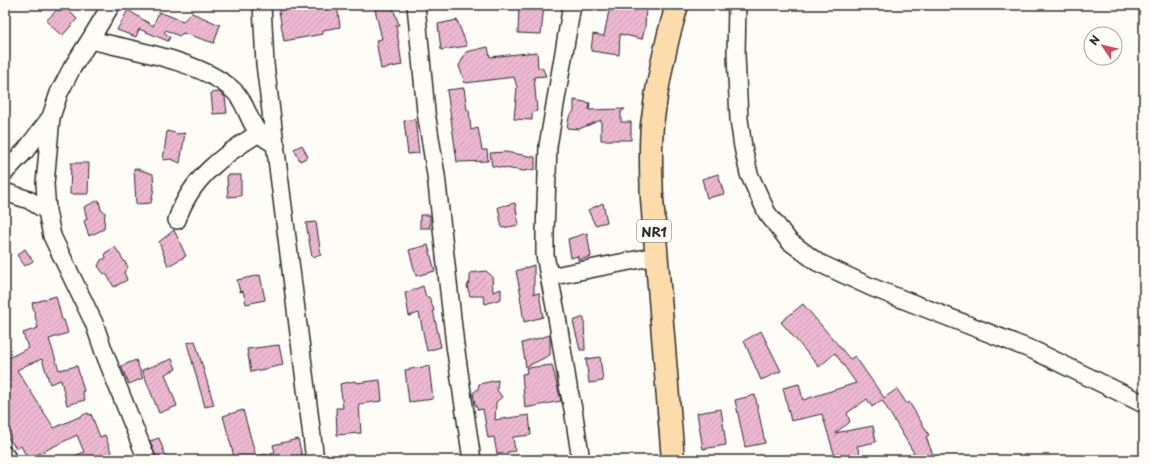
<svg xmlns="http://www.w3.org/2000/svg" width="1149" height="465" font-family="'Playpen Sans',sans-serif">
<style>
.building{fill:url(#building-hatch);stroke:#2b2b2b}
.lines{fill:none;stroke-linecap:round;stroke-linejoin:round}
.minor-casing{stroke:#2b2b2b;stroke-width:20}
.highway-casing{stroke:#2b2b2b;stroke-width:25}
.minor{stroke:#fdfcf7;stroke-width:17}
.highway{stroke:#fddcac;stroke-width:22}
.labels{text-anchor:middle;dominant-baseline:central;stroke-width:4;stroke-linejoin:round;paint-order:stroke}
.shield{fill:#fdfcf7;stroke:#6a6a68;stroke-width:1}
.shield-label{font-size:13px;font-weight:bold;fill:#2b2b2b}
</style>
<defs>
<pattern id="building-hatch" width="6" height="6" patternUnits="userSpaceOnUse"><rect width="6" height="6" fill="#eeb8d1"/><path d="M-1 1l2-2M0 6l6-6M5 7l2-2" fill="none" stroke="#cc9eb4"/></pattern>
</defs>
<rect width="100%" height="100%" fill="#fdfcf7"/>
<filter id="ink" filterUnits="userSpaceOnUse"><feTurbulence type="fractalNoise" baseFrequency=".025" numOctaves="2"/><feDisplacementMap in="SourceGraphic" scale="8" xChannelSelector="R" yChannelSelector="G"/><feConvolveMatrix kernelMatrix="1 2 1 2 8 2 1 2 1" color-interpolation-filters="sRGB"/></filter>
<g filter="url(#ink)">
<!-- building -->
<path class="building" d="M278,5H337L340,27L323,30V34L284,41Z
M374,5H392L399,25H396L402,65L381,69L376,40L382,39Z
M519,5H544L541,34L518,33Z
M610,5H646L645,28L642,39L620,34L619,55L591,51L593,34L604,36Z
M66,8L77,19L62,36L46,21L58,9L61,12Z
M128,10L153,26L159,12L183,21L192,13L220,25L214,43L183,33L179,36L166,30L164,32L170,37L168,41L139,29L136,37L117,30Z
M457,20L467,46L441,50L438,24Z
M488,47L490,57L537,52L538,68L542,67L546,76L534,77L537,111L532,113V120L514,119L517,87L514,77L465,83L459,66L466,52Z
M464,88L467,110H469L471,130L478,128L482,150H487L488,161L457,162L447,90Z
M219,92L225,97L227,113L213,114L211,93Z
M574,100L590,103L589,110L625,109L621,112V122H631V140H601V120L579,129L567,128L569,117L574,111Z
M415,119L419,153L408,154L404,121Z
M167,131L178,134L185,133L180,163L171,159L163,160Z
M302,145L308,157L300,161L294,149Z
M505,152L535,157V169L524,171L492,166L490,153Z
M71,163H89L88,194H70Z
M134,168L153,174L154,188L151,203L136,204Z
M718,174L724,194L707,198L702,179Z
M227,175H241V196L228,197Z
M99,200L101,210L105,212L104,229L89,236L84,221L87,219L84,207Z
M515,203L519,225L502,228L498,207Z
M603,203L607,222L595,225L588,210Z
M420,215H430V228H420Z
M316,222L321,255L312,257L306,223Z
M174,230L186,256L168,266L159,242Z
M587,233L591,257L578,260V256L571,258L568,239Z
M428,245L435,271L416,276L409,250Z
M115,247L128,267L124,272L127,280L114,287L107,275L103,273L98,266L101,260L106,258L105,253Z
M25,249L33,261L25,266L17,255Z
M534,265V294L539,293L543,317L524,322L520,296L521,295L516,271Z
M486,271L492,276L493,292L501,289V299L485,304L483,296H470L467,286L470,281V273Z
M260,275L265,300L246,304L243,291L240,292L237,280Z
M423,286L426,297H429L434,310H433L441,347L427,351L419,313L409,316L405,293Z
M56,296L62,320H64L68,333L49,339L59,370L77,366L84,391H82L85,400L67,405L61,380L50,384L42,359L29,364L17,370L54,428L88,413L89,415L91,414L100,437L105,435L114,460H65L84,452L77,435L28,459L21,446L17,449L5,434V360L28,348L23,333L38,328L32,303Z
M803,304L850,359L855,356L884,398L897,389L907,404L909,402L929,435L926,437L935,460H899V459L914,453L882,400L872,407L867,399L847,413L850,422L835,433L873,426L876,442L857,446L860,454L840,460H836L822,414L791,421L783,388L799,384L803,400L856,383L835,353L819,367L781,322Z
M584,317L585,350H580L573,321Z
M761,331L781,371L761,380L744,341Z
M550,335V355L526,367L522,343Z
M195,341L214,405L205,407L187,343Z
M279,345L283,365L251,372L247,349Z
M600,357L603,381L589,383L586,359Z
M172,359L176,369L165,374L177,406L159,413L142,370Z
M136,360L143,378L129,384L121,366Z
M552,365L561,401L525,408L522,374L527,373L526,368Z
M429,366L433,399L409,402L405,370Z
M380,380L382,401L359,404L361,433L337,435L336,408H343L340,384L355,381L356,383Z
M498,380L497,390L502,397L496,402L495,420L529,415L531,435L513,437L515,451L497,454L494,437L488,438L483,409L478,410L475,404L473,393L478,389L479,384Z
M755,395L765,443L745,447L735,400Z
M721,409L726,445L703,449L697,413Z
M243,410L257,460H235L223,416Z
M159,438L167,460H157L150,441Z
M298,439L303,460H259L258,456L275,452L273,445Z"/>
<g class="lines">
<!-- minor casing -->
<g class="minor-casing">
<path id="minor" d="M111,5L90,40L72,68L59,93L51,117L45,184L47,211L52,236L94,323L104,352L147,460
M262,5L265,64L315,460
M416,5L426,112L436,175L455,345L472,460
M572,5L548,146L545,233V255L557,317L568,386L573,409L581,460
M737,5L736,55L739,119L743,147L749,174L767,213L789,241L817,262L871,287L1035,351L1144,404
M90,40C132,50 202,61 234,91C246,102 248,120 258,132C263,138 270,141 276,145
M5,172L25,151L51,117
M5,192L29,200L47,211
M177,220C190,179 224,154 259,133
M549,277L656,256
M5,455L8,460"/>
</g>
<!-- highway casing -->
<g class="highway-casing">
<path id="highway" d="M673,460L652,199C651,175 650,150 652,125C657,84 665,45 677,5"/>
</g>
<!-- minor -->
<use href="#minor" class="minor"/>
<!-- highway -->
<use href="#highway" class="highway"/>
</g>
</g>
<g class="labels">
<!-- shield labels -->
<rect class="shield" x="637" y="220" width="34" height="22" rx="3"/>
<g class="shield-label">
<text x="654" y="231">NR1</text>
</g>
</g>
<!-- margin -->
<rect width="1149" height="465" fill="none" stroke="#fdfcf7" stroke-width="20"/>
<rect x="10" y="10" width="1129" height="445" fill="none" stroke="#2b2b2b" stroke-width="1.5" filter="url(#ink)"/>
<!-- north arrow -->
<g transform="translate(1103 46) rotate(305)"><circle r="19" fill="#fdfcf7" stroke="#a9a8a5"/>
<path d="M0-3L7 15L0 10L-7 15Z" fill="#d1495b"/>
<text y="-6" font-size="11" font-weight="bold" text-anchor="middle" fill="#2b2b2b">N</text>
</g>
</svg>
